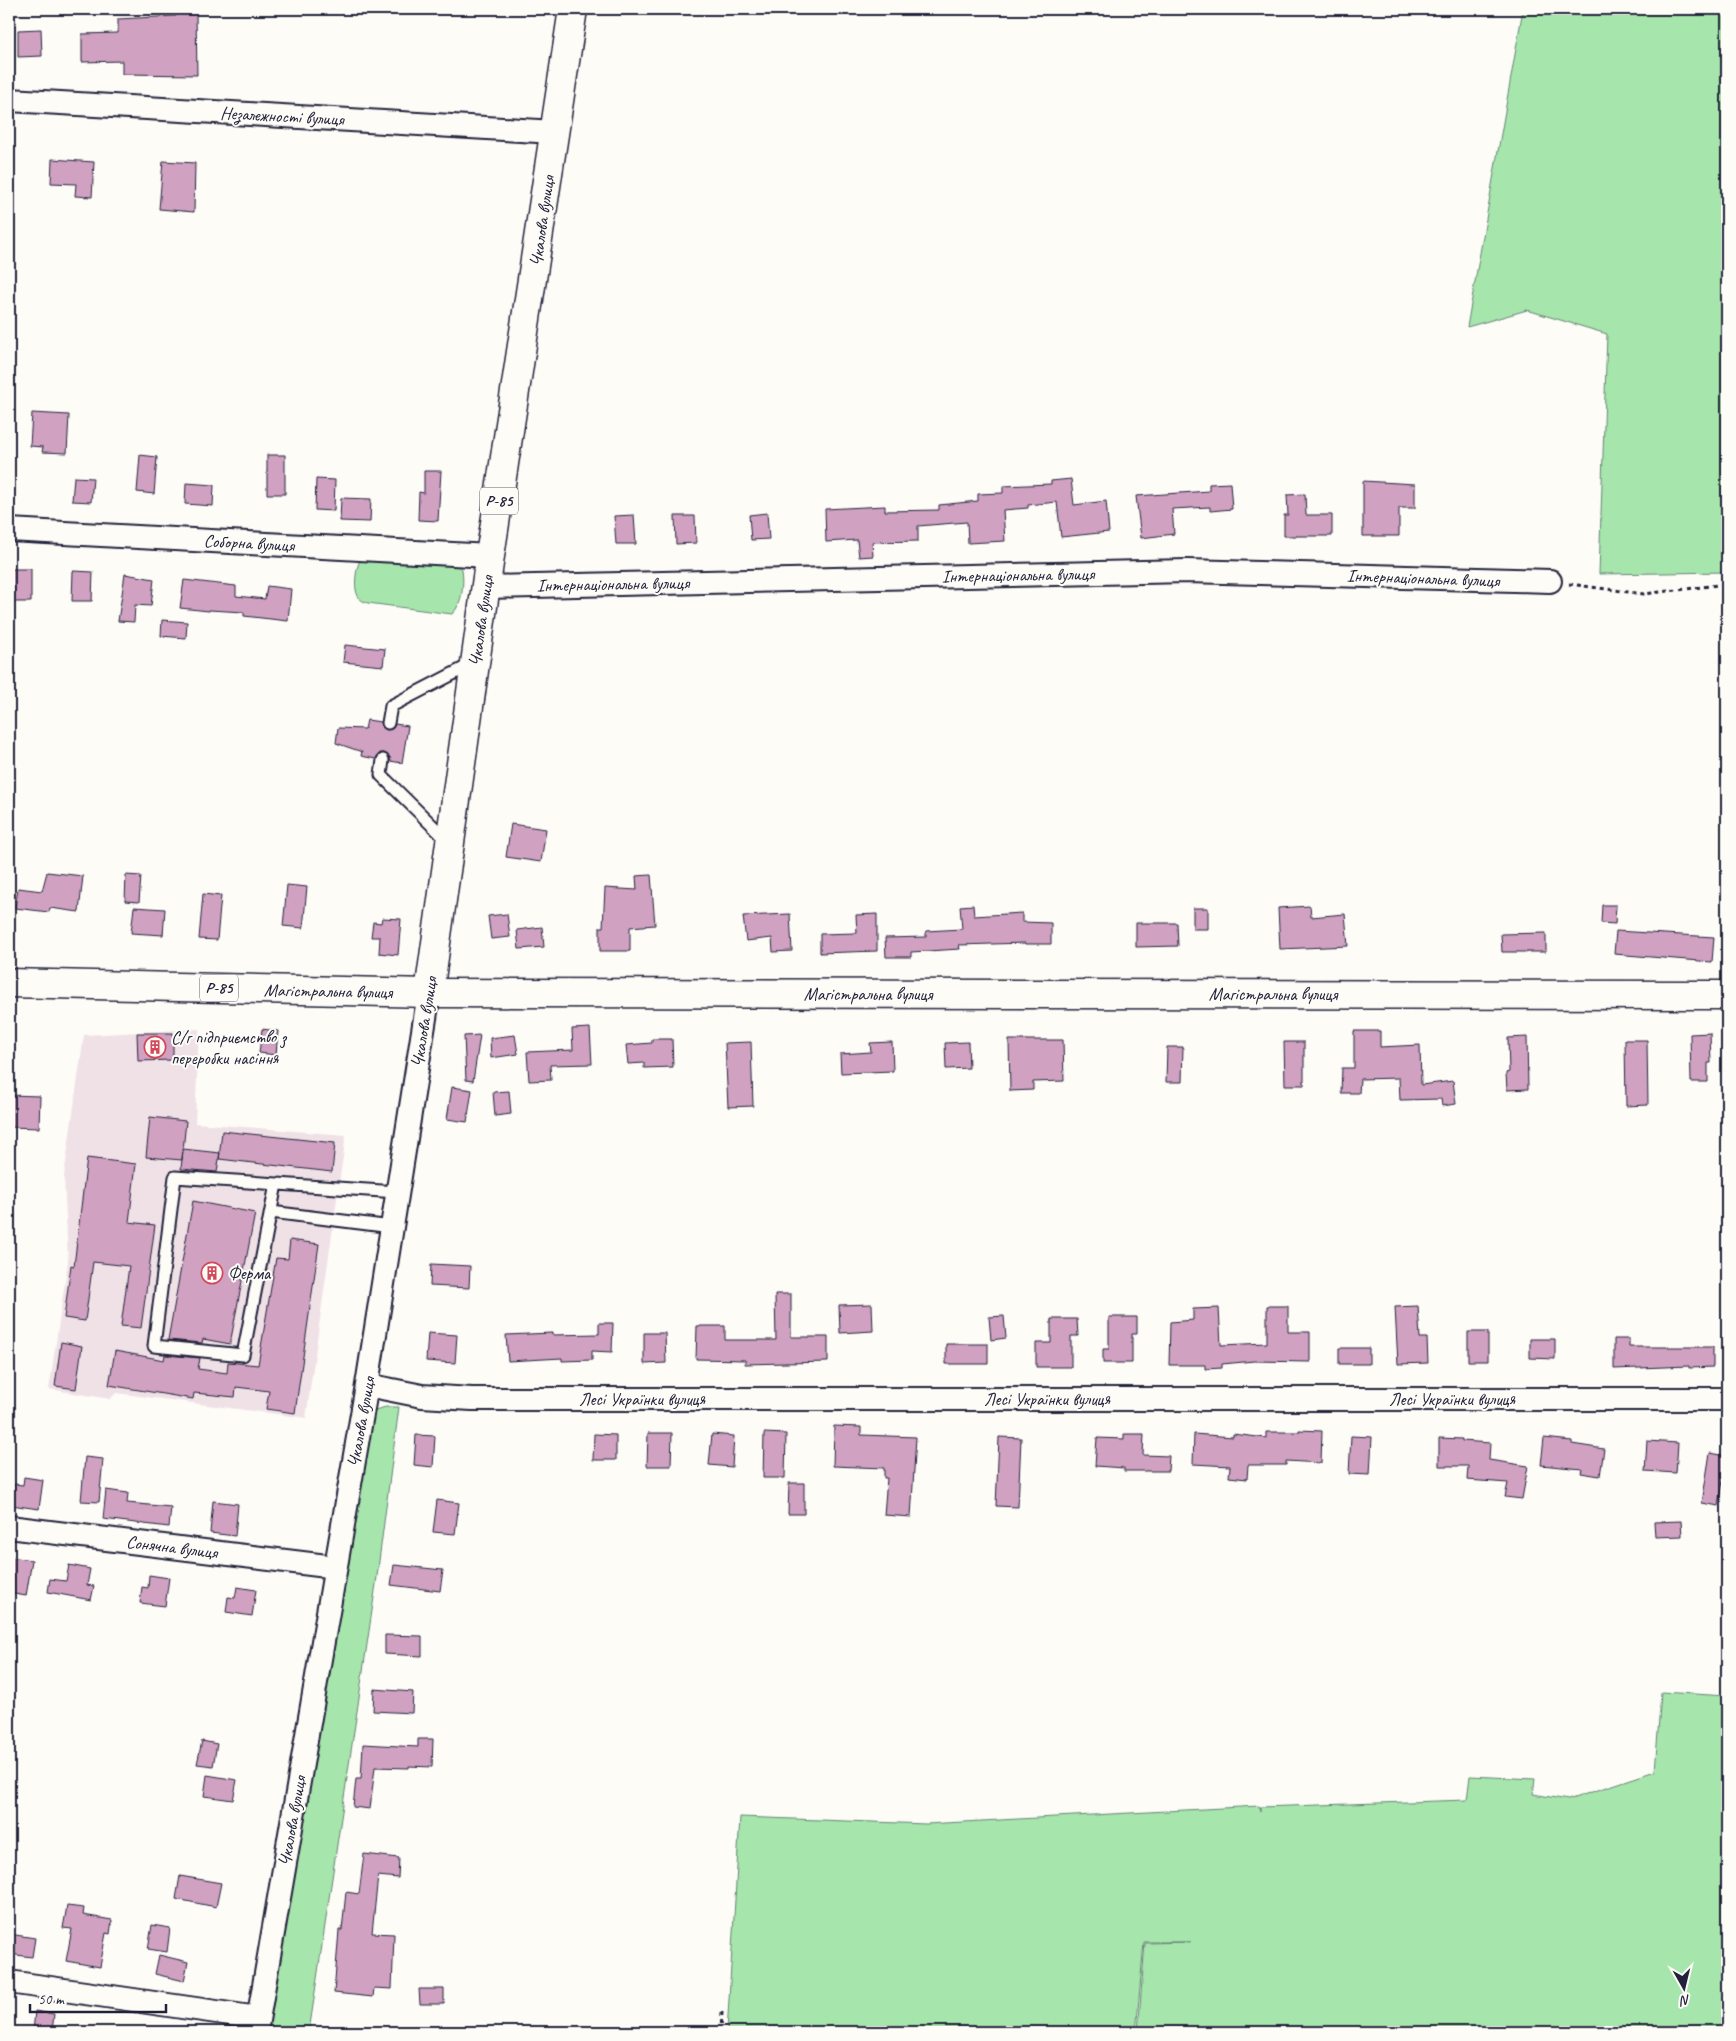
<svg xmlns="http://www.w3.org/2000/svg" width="1736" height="2041" font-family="Caveat,sans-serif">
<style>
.built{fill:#f0e1e7}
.green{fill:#a6e5ac;stroke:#648474}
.building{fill:#d1a1c1;stroke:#22223b}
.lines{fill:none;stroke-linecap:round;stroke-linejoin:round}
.lane-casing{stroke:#22223b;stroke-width:15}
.street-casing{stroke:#22223b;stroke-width:26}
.secondary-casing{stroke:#22223b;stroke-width:31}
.primary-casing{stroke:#22223b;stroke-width:31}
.path{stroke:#22223b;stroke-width:3;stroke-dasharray:4 4;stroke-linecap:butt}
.lane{stroke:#fdfcf7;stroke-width:11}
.street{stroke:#fdfcf7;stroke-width:22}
.secondary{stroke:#fdfcf7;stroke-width:28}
.primary{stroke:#fdfcf7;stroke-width:28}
.labels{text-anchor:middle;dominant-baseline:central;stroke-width:4;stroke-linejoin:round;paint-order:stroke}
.shield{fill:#fdfcf7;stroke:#646373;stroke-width:1}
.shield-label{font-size:16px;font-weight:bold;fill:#22223b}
.street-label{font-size:18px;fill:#22223b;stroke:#fdfcf7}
.poi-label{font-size:18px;fill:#22223b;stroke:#fdfcf7;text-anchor:start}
</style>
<rect width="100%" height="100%" fill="#fdfcf7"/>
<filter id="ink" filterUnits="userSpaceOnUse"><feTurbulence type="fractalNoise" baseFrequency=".02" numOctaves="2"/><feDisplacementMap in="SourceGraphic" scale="10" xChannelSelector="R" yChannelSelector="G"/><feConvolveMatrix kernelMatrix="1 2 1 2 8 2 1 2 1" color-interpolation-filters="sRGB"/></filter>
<g filter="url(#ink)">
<!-- built -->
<path class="built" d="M199,1029L195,1123L346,1135L306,1418L116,1393L110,1399L49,1389L68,1262L64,1176L84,1035Z"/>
<!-- green -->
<path class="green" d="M1523,9H1727V572L1599,574L1607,334L1527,310L1467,327Z
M362,557L454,564L462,569C464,582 463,604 452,614L368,603C364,602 360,600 358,596C353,588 356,564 362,557Z
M386,1407H399L376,1584L309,2032H265L369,1419L375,1410Z
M1661,1692L1727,1696V2032H1138L1145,1943L1191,1942H1144L1136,2032H727L740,1817L926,1824L1259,1806L1260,1812V1807L1467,1800L1470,1776L1535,1779L1533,1794L1568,1800L1655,1771Z"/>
<!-- building -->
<path class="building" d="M176,14H196L197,75L122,74V61L82,62V34L118,33V19L176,16Z
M41,29L42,56L18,57V30Z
M52,159L94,162L92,197L75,196L76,184L51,183Z
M163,161L195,163L194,212L159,209Z
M32,413L69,415L67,453L42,452L43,447L30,446Z
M140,455L157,457L154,494L137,492Z
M267,455H285V494H267Z
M424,471H441L438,521L418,520L419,492L424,493Z
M74,477L93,478L91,502L72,501Z
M316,479L335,480L334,511L315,510Z
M1071,479L1074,505L1106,501L1109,532L1061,537L1057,502L1028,505V508L1003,510L1005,541L968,543L967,522L918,526V541L872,542L873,556L859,557L857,540L826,542L825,509L885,506V511L939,510V505L978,501V494L1003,493V486L1051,484V481Z
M1363,481L1415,484V508H1399V536H1363Z
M186,483L214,485L213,506L185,504Z
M1230,483L1232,509L1210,511V507L1172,509L1174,534L1141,538L1136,496L1209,491V484Z
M1305,494L1306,515H1332V536H1284V515H1288L1287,495Z
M341,498L371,499L370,522L340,521Z
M767,513L769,539L751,540L749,515Z
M634,515L636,544H616L614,516Z
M675,516H695L696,543L676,544Z
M11,569H31V602H11Z
M73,571L93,572L92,601H72Z
M125,574L154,579L151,606L135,605L134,622L118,621Z
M184,580L236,586V596L265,599L267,586L291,589L288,621L244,616V612L209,610V611L180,608Z
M162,620L187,622L186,638L161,636Z
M345,645L385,649L383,666L343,662Z
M367,720L381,722L383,728L387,730L393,728L395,724L408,726L402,763L390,761V757L384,753H380L376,759L361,756L362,752L336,743L338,728L365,729Z
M511,824L546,829L541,862L506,857Z
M47,872L83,876L79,912L50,908L49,912L15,908L18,888L42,891Z
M126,875L141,876L139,902L125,901Z
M651,875L655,925L630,927V951H600V927H603L605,888L637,890L636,876Z
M287,885L307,887L303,928L283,926Z
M203,894L221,896L217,940L199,939Z
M973,905L974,916L1022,913V922L1051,923V944H1025V943L959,945L960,949L911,952V957H886L885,938L926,937V931L962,929L960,906Z
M1602,905H1616L1615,924L1601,923Z
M1310,906L1311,917L1345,914L1348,946L1280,949L1278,908Z
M134,907L165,909L163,935L131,933Z
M1193,908H1208V929H1193Z
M507,914L510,937L491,939L488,916Z
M790,914L792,951L773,952L772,938L746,941L743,916Z
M877,914V951L820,953V934L857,933L856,915Z
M382,918L401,919L398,955L379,953L380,937H371L373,922L381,923Z
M1136,923H1177L1178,946L1136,947Z
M542,927L544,947L519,949L517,930Z
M1616,931L1714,937L1712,962L1614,954Z
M1546,933V952H1502L1501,934Z
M590,1028L592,1064L550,1065L551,1080L529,1081L527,1052L573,1050L572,1029Z
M262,1029L278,1031L276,1055L259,1053Z
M1354,1031H1380V1047L1420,1045L1421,1085L1453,1081L1456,1104L1442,1106L1441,1099L1400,1100L1399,1078L1360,1079L1359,1093H1341L1342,1068H1354Z
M137,1033H173V1060L138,1061Z
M1710,1033L1711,1063H1708V1082H1691L1690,1034Z
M480,1035L473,1081L466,1080L464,1036Z
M515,1035L518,1054L491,1058L490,1038Z
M1527,1037L1528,1089L1507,1090L1506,1073L1509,1072L1508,1038Z
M652,1039H672L673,1067L644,1068V1063L628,1064L626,1045L652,1043Z
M1009,1040H1063L1064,1081L1033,1082V1090L1010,1091Z
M1625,1040H1647L1648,1105L1626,1106Z
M751,1042L753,1106L728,1107L725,1043Z
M892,1042L893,1071L841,1073L840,1054L871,1052L870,1043Z
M968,1042L969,1068L946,1069L945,1043Z
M1284,1042H1304V1085H1285Z
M1167,1047H1183L1182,1082H1166Z
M452,1087L472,1090L467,1122L447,1119Z
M509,1091L511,1114L495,1116L493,1092Z
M9,1095L40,1096L39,1128L9,1127Z
M150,1117L186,1121L182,1160L146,1157Z
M222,1131L335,1143L332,1172L219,1159Z
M183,1149L220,1153L217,1172L181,1169Z
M87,1158L136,1164L129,1222L155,1225L141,1328L121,1326L129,1266L93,1262L85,1321L64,1318L71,1265L74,1266Z
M193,1201L255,1213L230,1344L203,1339L202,1343L168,1340Z
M290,1240L319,1244L295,1413L266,1409L269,1391L236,1387L235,1397L194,1393L193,1399L109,1385L115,1351L164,1360L165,1355L200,1358L198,1369L227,1373L228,1362L258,1365L276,1258L288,1259Z
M431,1264L470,1266L469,1288L430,1286Z
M775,1294H791V1337H828V1362L745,1364V1360L696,1359L697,1326H725V1340H776Z
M872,1304L873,1331L840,1333L839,1305Z
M1267,1306H1288V1332H1310V1362L1254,1361L1222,1364V1368L1205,1369V1365H1169L1170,1322L1193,1320V1309L1219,1308L1221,1345L1267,1343Z
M1418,1306L1420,1338H1427L1428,1363L1398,1364L1395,1307Z
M1004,1316L1006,1338L991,1340L989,1317Z
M1109,1317H1137V1334H1132V1363H1103V1349H1109Z
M1051,1319H1077L1078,1336H1071V1367H1036V1343H1051Z
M599,1323H613L612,1352L592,1351V1360L562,1361V1358L508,1361L506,1335L552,1333V1335L599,1334Z
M1468,1332H1488V1361H1468Z
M428,1333L457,1335L455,1363L426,1361Z
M644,1333H665L666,1363L644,1364Z
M1530,1339H1555V1359L1530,1358Z
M1614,1339H1629V1347H1713V1367L1689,1368V1366L1614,1369Z
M61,1342L82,1346L76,1389L55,1386Z
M946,1344H988V1364H946Z
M1339,1348H1369V1364H1339Z
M834,1426L861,1427V1435L916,1437L911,1517L884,1515L887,1478H884V1468L833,1466Z
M1299,1430L1322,1431L1321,1463L1286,1461V1465H1248L1247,1479L1229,1477L1230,1466L1193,1464L1194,1434L1233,1437V1434L1266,1438V1432H1299Z
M648,1433H672L671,1466H647Z
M764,1433L786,1434L785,1478H763Z
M594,1434L616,1435V1460H593Z
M712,1434L734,1436L732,1467L709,1465Z
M1124,1434H1144L1143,1455L1169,1456L1168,1471H1124V1468L1095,1466L1097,1438L1124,1439Z
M416,1435L435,1436L433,1467L414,1465Z
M1351,1436L1372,1437L1370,1475L1349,1474Z
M999,1437L1021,1438L1018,1507L996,1506Z
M1439,1438L1462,1439V1441L1490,1443L1489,1460L1528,1466L1522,1499L1505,1497L1508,1483L1467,1480L1468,1466H1439Z
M1544,1438L1572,1441V1444L1604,1449L1600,1476L1581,1473L1582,1469L1541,1465Z
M1647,1441L1678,1443L1676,1473L1645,1471Z
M1710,1453L1727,1456L1719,1506L1702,1503Z
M85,1457L103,1459L99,1502L81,1501Z
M24,1477L43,1480L39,1509L11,1505L14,1484L23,1485Z
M789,1483H804V1514H788Z
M106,1490L128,1493L127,1503L171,1507L169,1527L103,1519Z
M437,1500L459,1503L455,1534L433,1532Z
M213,1501L238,1504L235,1536L210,1533Z
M1681,1521L1682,1536L1655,1537L1654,1522Z
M10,1557L32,1560L26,1596L9,1593Z
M69,1565L90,1569L87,1585L94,1586L91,1600L48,1592L50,1579L66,1581Z
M394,1565L443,1570L440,1591L391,1585Z
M149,1575L169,1578L165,1606L140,1603L142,1587L148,1588Z
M237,1587L256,1590L252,1616L226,1612L228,1597L235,1598Z
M385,1635L422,1636V1656L385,1654Z
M374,1689L413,1692L412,1713L373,1711Z
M418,1739H433L432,1767L409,1766V1768L375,1767L370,1809L353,1807L356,1779H361L363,1744L418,1747Z
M202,1741L217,1744L213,1766L197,1764Z
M207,1775L237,1780L233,1800L204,1796Z
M364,1854L399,1858L398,1878L378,1876L372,1933L394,1934L392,1989L374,1988L373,1997L334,1993L339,1930H342L346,1892L359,1894Z
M180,1876L221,1883L216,1907L176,1899Z
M67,1906L84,1908L83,1915L112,1920L110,1934L106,1933L100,1967L66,1961L72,1929L63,1928Z
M152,1925L170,1928L167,1952L148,1949Z
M9,1934L35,1938L32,1957L9,1954Z
M159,1955L188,1962L184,1981L155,1974Z
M419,1989H444V2004H420Z
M35,2011L54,2014L52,2032H33Z"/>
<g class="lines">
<!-- lane casing -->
<g class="lane-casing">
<path id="lane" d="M388,723L391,706L474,663
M383,760L381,775L447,840
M276,1184L243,1355L154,1346L175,1177L397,1192
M271,1212L392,1227"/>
</g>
<!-- street casing -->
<g class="street-casing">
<path id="street" d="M9,100L555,132
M9,530L490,556
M486,587L1187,571L1550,581
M367,1385L422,1396L472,1399H1727
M9,1527L335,1567
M9,1982L258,2018
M256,2032L367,1385L429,993"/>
</g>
<!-- secondary casing -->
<g class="secondary-casing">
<path id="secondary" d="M429,993L1727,995"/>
</g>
<!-- primary casing -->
<g class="primary-casing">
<path id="primary" d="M9,983L429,993L490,556L573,9"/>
</g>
<!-- path -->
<path class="path" d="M1569,584L1644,594L1727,584
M721,2032L722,2012"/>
<!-- lane -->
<use href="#lane" class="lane"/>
<!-- street -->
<use href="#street" class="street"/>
<!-- secondary -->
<use href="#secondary" class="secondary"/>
<!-- primary -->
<use href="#primary" class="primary"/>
</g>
</g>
<!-- icons -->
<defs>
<g id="building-ring" transform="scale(1.125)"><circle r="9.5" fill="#fdfcf7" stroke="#d1495b" stroke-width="1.5"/><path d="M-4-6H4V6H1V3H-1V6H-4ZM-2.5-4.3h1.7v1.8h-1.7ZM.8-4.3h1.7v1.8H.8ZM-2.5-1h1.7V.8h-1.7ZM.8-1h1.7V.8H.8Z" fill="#d1495b"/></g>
</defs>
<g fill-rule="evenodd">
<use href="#building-ring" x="155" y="1047"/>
<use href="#building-ring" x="212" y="1273"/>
</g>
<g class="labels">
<!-- shield labels -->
<g class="shield">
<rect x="480" y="487.5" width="38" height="27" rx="4"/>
<rect x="200" y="974.5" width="38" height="27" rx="4"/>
</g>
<g class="shield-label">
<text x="499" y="501">Р-85</text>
<text x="219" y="988">Р-85</text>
</g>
<!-- street labels -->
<g class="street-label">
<text transform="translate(282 116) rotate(3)">Незалежності вулиця</text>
<text transform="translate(542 221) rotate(-82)">Чкалова вулиця</text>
<text transform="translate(249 543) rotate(3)">Соборна вулиця</text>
<text transform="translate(1018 575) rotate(-1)">Інтернаціональна вулиця</text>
<text transform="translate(1423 578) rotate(2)">Інтернаціональна вулиця</text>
<text transform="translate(613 584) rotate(-1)">Інтернаціональна вулиця</text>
<text transform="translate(481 621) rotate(-82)">Чкалова вулиця</text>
<text transform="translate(328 991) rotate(1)">Магістральна вулиця</text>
<text x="868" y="994">Магістральна вулиця</text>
<text x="1273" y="994">Магістральна вулиця</text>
<text transform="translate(424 1022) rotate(-81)">Чкалова вулиця</text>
<text x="642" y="1399">Лесі Українки вулиця</text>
<text x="1047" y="1399">Лесі Українки вулиця</text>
<text x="1452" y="1399">Лесі Українки вулиця</text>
<text transform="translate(361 1422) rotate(-80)">Чкалова вулиця</text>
<text transform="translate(172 1547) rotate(7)">Сонячна вулиця</text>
<text transform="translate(292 1821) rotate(-80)">Чкалова вулиця</text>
</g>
<!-- poi labels -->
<g class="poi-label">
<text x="171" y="1037">С/г підприємство з<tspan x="171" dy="21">переробки насіння</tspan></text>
<text x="228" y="1273">Ферма</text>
</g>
</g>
<!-- margin -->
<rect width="1736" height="2041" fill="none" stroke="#fdfcf7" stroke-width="30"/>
<rect x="15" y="15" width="1706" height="2011" fill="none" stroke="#22223b" stroke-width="2" filter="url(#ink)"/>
<!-- north arrow -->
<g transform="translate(1684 1988) rotate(172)" stroke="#fdfcf7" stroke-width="4" paint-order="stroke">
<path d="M0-4L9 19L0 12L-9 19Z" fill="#22223b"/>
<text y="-8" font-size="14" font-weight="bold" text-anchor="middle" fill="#22223b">N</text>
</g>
<!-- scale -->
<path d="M30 2004v8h136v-8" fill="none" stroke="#22223b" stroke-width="2.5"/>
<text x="38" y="2004" font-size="15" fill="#22223b" stroke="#fdfcf7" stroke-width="4" paint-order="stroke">50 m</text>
</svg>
